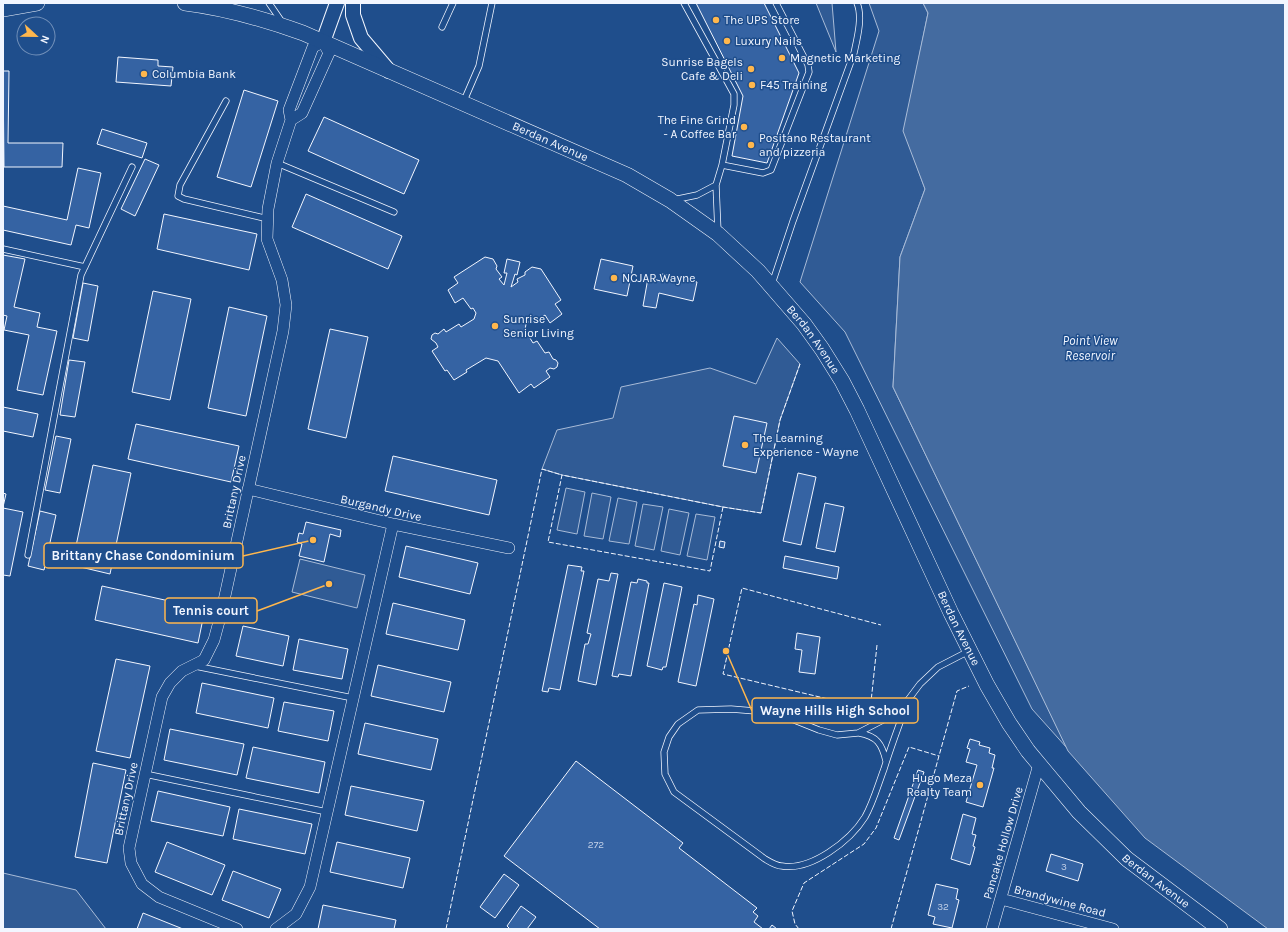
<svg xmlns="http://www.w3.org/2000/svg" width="1288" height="932" font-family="Karla,sans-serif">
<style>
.green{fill:#305b95;stroke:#a8bbd7}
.water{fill:#446ba0;stroke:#a8bbd7}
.building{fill:#3563a3;stroke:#f2f6ff}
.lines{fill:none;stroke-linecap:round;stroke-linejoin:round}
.service-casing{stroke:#f2f6ff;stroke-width:7}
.minor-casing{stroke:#f2f6ff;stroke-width:12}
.tertiary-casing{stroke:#f2f6ff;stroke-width:16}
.secondary-casing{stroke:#f2f6ff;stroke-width:16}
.service{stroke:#1f4e8c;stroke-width:5.5}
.minor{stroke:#1f4e8c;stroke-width:11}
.tertiary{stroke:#1f4e8c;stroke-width:14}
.secondary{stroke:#1f4e8c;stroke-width:15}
.fence{stroke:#f2f6ff;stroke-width:1;stroke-dasharray:5 2;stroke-linecap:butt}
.poi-dot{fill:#ffb74d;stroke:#1f4e8c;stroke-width:1.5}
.labels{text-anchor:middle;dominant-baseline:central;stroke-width:3;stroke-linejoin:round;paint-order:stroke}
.number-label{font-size:10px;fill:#c3d1e8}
.poi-label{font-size:12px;fill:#f2f6ff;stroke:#1f4e8c;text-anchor:start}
.street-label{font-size:12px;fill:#f2f6ff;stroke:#1f4e8c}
.water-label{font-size:13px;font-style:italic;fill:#f2f6ff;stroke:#1f4e8c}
.leader{fill:none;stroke:#ffb74d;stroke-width:1.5}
.callout-dot{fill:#ffb74d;stroke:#1f4e8c;stroke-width:1.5}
.callout{fill:#1f4e8c;stroke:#ffb74d;stroke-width:1.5}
.callout-label{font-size:13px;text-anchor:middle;font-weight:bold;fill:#f2f6ff}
</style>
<rect width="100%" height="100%" fill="#1f4e8c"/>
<!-- green -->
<path class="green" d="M816,3H832L836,52Z
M869,3H923L928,13L904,131L925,189L900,257L893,387L1067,748L1032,709L845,332L800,282L879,31Z
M777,338L800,364L780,420L761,513L723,507L562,475L542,469L557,430L613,418L621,387L710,368L756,384Z
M566,488L585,492L577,534L557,530Z
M592,493L611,497L603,539L584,536Z
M618,498L637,502L629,544L609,541Z
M643,504L663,507L654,550L635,546Z
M669,509L689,513L680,555L661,551Z
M696,514L715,517L707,560L687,556Z
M300,559L365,575L357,608L292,592Z
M3,873L76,890L106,929H3Z"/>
<!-- water -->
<path class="water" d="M923,3H1285V929H1268L1145,838L1068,751L893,387L900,257L925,189L903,131L928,13Z"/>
<!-- building -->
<path class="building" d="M696,3H764L799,73L767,163L732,156L743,96Z
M118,57L158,60V66L173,67L171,86L116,82Z
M3,71H9L8,143H63L62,167H4Z
M244,90L278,101L251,187L217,177Z
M324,117L419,160L404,194L308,151Z
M102,129L147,143L142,158L97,144Z
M145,159L159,165L135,216L121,209Z
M78,168L101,173L89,228L76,225L71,245L3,230V206L67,220Z
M306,194L402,236L388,269L292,227Z
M164,214L257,234L249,270L157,249Z
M3,255L25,259L14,307L40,313L37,327L57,331L43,395L17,390L29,335L4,330L7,316L3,315Z
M485,257L493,259L497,266L496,269L502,277L499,279L504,285L507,273H504L507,259L520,262L517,275L515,274L511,287L518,282L517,279L525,275V272L532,267L541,269L561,300L555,304L562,314L550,323L545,315L533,323L531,320L526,324L525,330L533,343L537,341L545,353L549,352L553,359L556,360L558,363L557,367L554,369L550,368L546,371L550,377L534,388L531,384L519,393L498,361L486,358L466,370L467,372L454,380L447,370L445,371L432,351L438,347L436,343L431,339L432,335L435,333L438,334L444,329L446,332L459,324L461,327L474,319L476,313L473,308L471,309L463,298L455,303L448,290L458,283L454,277Z
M601,259L633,266L627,296L594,289Z
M662,274L697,282L693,301L659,293L656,308L643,306L648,278L661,281Z
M83,283L98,286L88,341L73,338Z
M153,291L191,299L170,400L132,392Z
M229,307L267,316L246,416L208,408Z
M330,329L368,337L346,438L308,429Z
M69,360L85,362L75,417L60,415Z
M3,407L38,414L33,437L3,431Z
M734,416L767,423L756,473L723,466Z
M136,424L239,446L231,482L128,459Z
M56,436L71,439L60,493L45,490Z
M393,456L497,480L489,515L385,491Z
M93,465L131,473L110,574L72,565Z
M798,473L816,477L801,545L783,541Z
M3,493L6,494L3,507Z
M825,503L844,507L835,552L816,548Z
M3,508L23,512L10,576L3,575Z
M40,511L56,515L44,570L28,566Z
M306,522L341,530L340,537L330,534L324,562L299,556L302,544L297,542L299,533L303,534Z
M720,541L725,542L724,548L719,547Z
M406,546L478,563L470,594L399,577Z
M785,556L839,567L837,579L783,568Z
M568,565L582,567L581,571H584L560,690L549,688L548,692L542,691Z
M611,573L618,574L596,685L578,681L585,644H588L591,634L587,633L598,579L609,581Z
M638,579L647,581V583H649L631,676L619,674L618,677L612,676L631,582L637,583Z
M664,583L682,587L666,667H663L662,670L647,666Z
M102,586L205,609L198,643L95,620Z
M698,595L714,599L696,686L678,682L694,604L697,605Z
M393,603L465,620L458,650L386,634Z
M243,626L289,636L283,666L236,656Z
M797,633L820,637L815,674L799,672L802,650L795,649Z
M299,639L348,649L342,679L293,670Z
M116,659L150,666L130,758L96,751Z
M378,665L451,682L444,712L371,696Z
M202,683L274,698L268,728L196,713Z
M284,702L334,711L328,741L278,731Z
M365,723L438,739L431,770L358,754Z
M170,729L244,744L237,775L164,760Z
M970,739L980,742L979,745L990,748L989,753L995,755L992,768H994L983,807L966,802L977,765L966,762L970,749L967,748Z
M253,747L325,762L319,793L246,778Z
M576,761L683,843L679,848L757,908L753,912L758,916L754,922L763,929H600L504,856Z
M93,763L126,770L107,863L75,857Z
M918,770L924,772L899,840L894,838Z
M351,786L424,801L417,831L345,815Z
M158,791L230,807L223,836L151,821Z
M239,809L312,824L305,854L233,839Z
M963,814L976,818L972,834L976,835L973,846L975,847L970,865L951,859Z
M167,842L225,865L212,895L155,872Z
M337,842L410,858L403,888L330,872Z
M1051,854L1083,864L1078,881L1046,871Z
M233,871L281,889L269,918L222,900Z
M504,874L519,885L495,918L480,907Z
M936,884L958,889L956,899L959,900L952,928L933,924L935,917L928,915Z
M323,905L396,920L394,929H318Z
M521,906L536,917L527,929H510L507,926Z
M143,913L183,929H137Z
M772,925L777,929H769Z"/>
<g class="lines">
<!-- service casing -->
<g class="service-casing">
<path id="service" d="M269,3L282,22
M684,3L734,94V105L722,165L716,185L718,232
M442,27L453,3
M226,101L180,185L178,196L184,199L268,219
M463,103L479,66L492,3
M277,163L394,212
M722,165L763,173L771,170L809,72L808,65L776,3
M673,200L697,195L716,185
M3,249L85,267
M772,284L793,221L854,53C857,39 863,17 857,3
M28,555L81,275L132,167
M195,666L353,698
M908,700C900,723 891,746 884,769C878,785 873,803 865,817C850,841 811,871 782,866C776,866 770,862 765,859L674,792L665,774L664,752L669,737L678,724L698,710L731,709L767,712L789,718L819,730L837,735L858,733L887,718L908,700L920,684L938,667L969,651
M859,733C877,736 882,744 886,761
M145,774L327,812"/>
</g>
<!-- minor casing -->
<g class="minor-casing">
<path id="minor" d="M323,42L329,53L302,113L291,120L289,110L313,47Z
M248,489L393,524L509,548
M1001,899L1113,929
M237,929L159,897L142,884L131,863L129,848L162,697L170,683L182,671L204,660L214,640L221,614L283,331L286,305L282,280L267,239L268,209L277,163L291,120
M276,929L296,914L310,887L393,524
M992,929L1039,764"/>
</g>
<!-- tertiary casing -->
<g class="tertiary-casing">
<path id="tertiary" d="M353,3V15L361,38L389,71
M323,42L337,3"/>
</g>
<!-- secondary casing -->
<g class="secondary-casing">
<g id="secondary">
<path id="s1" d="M185,3C226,8 264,19 303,33L627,175L670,200L718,234L758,271L804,324L822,349L842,381L857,410L951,613L987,685L1009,723L1028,751L1079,812L1127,859L1220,929"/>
<path d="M3,9L37,3"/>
</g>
</g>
<!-- service -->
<use href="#service" class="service"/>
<!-- minor -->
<use href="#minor" class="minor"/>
<!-- tertiary -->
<use href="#tertiary" class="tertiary"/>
<!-- secondary -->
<use href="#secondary" class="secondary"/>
<!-- fence -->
<path class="fence" d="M723,507L710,571L548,542L562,475L723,507L761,513L780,420L800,364
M877,645L871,702L866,708L723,674L742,588L881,625
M446,929L542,469L562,475
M799,929L795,924L792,911L804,883L864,844L876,828L909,747L939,756
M891,929L957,691L969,686"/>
</g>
<!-- markers -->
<g class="poi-dot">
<circle cx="716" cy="20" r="4"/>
<circle cx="727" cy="41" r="4"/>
<circle cx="782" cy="58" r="4"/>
<circle cx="751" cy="69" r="4"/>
<circle cx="144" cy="74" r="4"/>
<circle cx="752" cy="85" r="4"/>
<circle cx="744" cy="127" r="4"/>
<circle cx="751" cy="145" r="4"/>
<circle cx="614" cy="278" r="4"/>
<circle cx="495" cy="326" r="4"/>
<circle cx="745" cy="445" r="4"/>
<circle cx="980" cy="785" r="4"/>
</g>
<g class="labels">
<!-- number labels -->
<g class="number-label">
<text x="596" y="845">272</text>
<text x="1064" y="867">3</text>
<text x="943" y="907">32</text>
</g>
<!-- poi labels -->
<g class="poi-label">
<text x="724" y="20">The UPS Store</text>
<text x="735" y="41">Luxury Nails</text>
<text x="790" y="58">Magnetic Marketing</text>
<text x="743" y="62" text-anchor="end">Sunrise Bagels<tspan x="743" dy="14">Cafe &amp; Deli</tspan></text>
<text x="152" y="74">Columbia Bank</text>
<text x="760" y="85">F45 Training</text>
<text x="736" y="120" text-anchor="end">The Fine Grind<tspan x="736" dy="14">- A Coffee Bar</tspan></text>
<text x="759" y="138">Positano Restaurant<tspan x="759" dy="14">and pizzeria</tspan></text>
<text x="622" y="278">NCJAR Wayne</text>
<text x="503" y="319">Sunrise<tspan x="503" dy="14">Senior Living</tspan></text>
<text x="753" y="438">The Learning<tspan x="753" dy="14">Experience - Wayne</tspan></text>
<text x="972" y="778" text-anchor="end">Hugo Meza<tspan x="972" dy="14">Realty Team</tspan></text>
</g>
<!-- street labels -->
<g class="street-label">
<text stroke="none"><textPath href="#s1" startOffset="392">Berdan Avenue</textPath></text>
<text stroke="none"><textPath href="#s1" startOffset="727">Berdan Avenue</textPath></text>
<text transform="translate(234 492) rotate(-78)">Brittany Drive</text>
<text transform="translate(381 508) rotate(13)">Burgandy Drive</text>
<text stroke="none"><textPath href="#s1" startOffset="1051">Berdan Avenue</textPath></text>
<text transform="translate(126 799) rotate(-78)">Brittany Drive</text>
<text transform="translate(1003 843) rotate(-74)">Pancake Hollow Drive</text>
<text stroke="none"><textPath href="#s1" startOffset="1375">Berdan Avenue</textPath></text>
<text transform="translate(1060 901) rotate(15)">Brandywine Road</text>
</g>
<!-- water labels -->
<g class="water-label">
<text x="1090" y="340">Point View<tspan x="1090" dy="15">Reservoir</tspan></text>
</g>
</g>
<!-- callouts -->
<path class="leader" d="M313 540L243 556M329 584L257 611M726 651L752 711"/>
<g class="callout-dot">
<circle cx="313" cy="540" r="4"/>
<circle cx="329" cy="584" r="4"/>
<circle cx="726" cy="651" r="4"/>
</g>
<g class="callout">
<rect x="44" y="543" width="199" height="25" rx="4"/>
<rect x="165" y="598" width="92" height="25" rx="4"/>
<rect x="752" y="698" width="166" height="25" rx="4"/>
</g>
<g class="callout-label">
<text x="143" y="560">Brittany Chase Condominium</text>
<text x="211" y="615">Tennis court</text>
<text x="835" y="715">Wayne Hills High School</text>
</g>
<!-- border -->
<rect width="1288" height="932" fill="none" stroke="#f2f6ff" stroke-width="8"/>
<!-- north arrow -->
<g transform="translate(36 36) rotate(112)"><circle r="19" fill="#1f4e8c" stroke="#7391ba"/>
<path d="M0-3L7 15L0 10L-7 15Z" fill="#ffb74d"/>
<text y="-6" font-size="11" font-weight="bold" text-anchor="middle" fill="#f2f6ff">N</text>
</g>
</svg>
